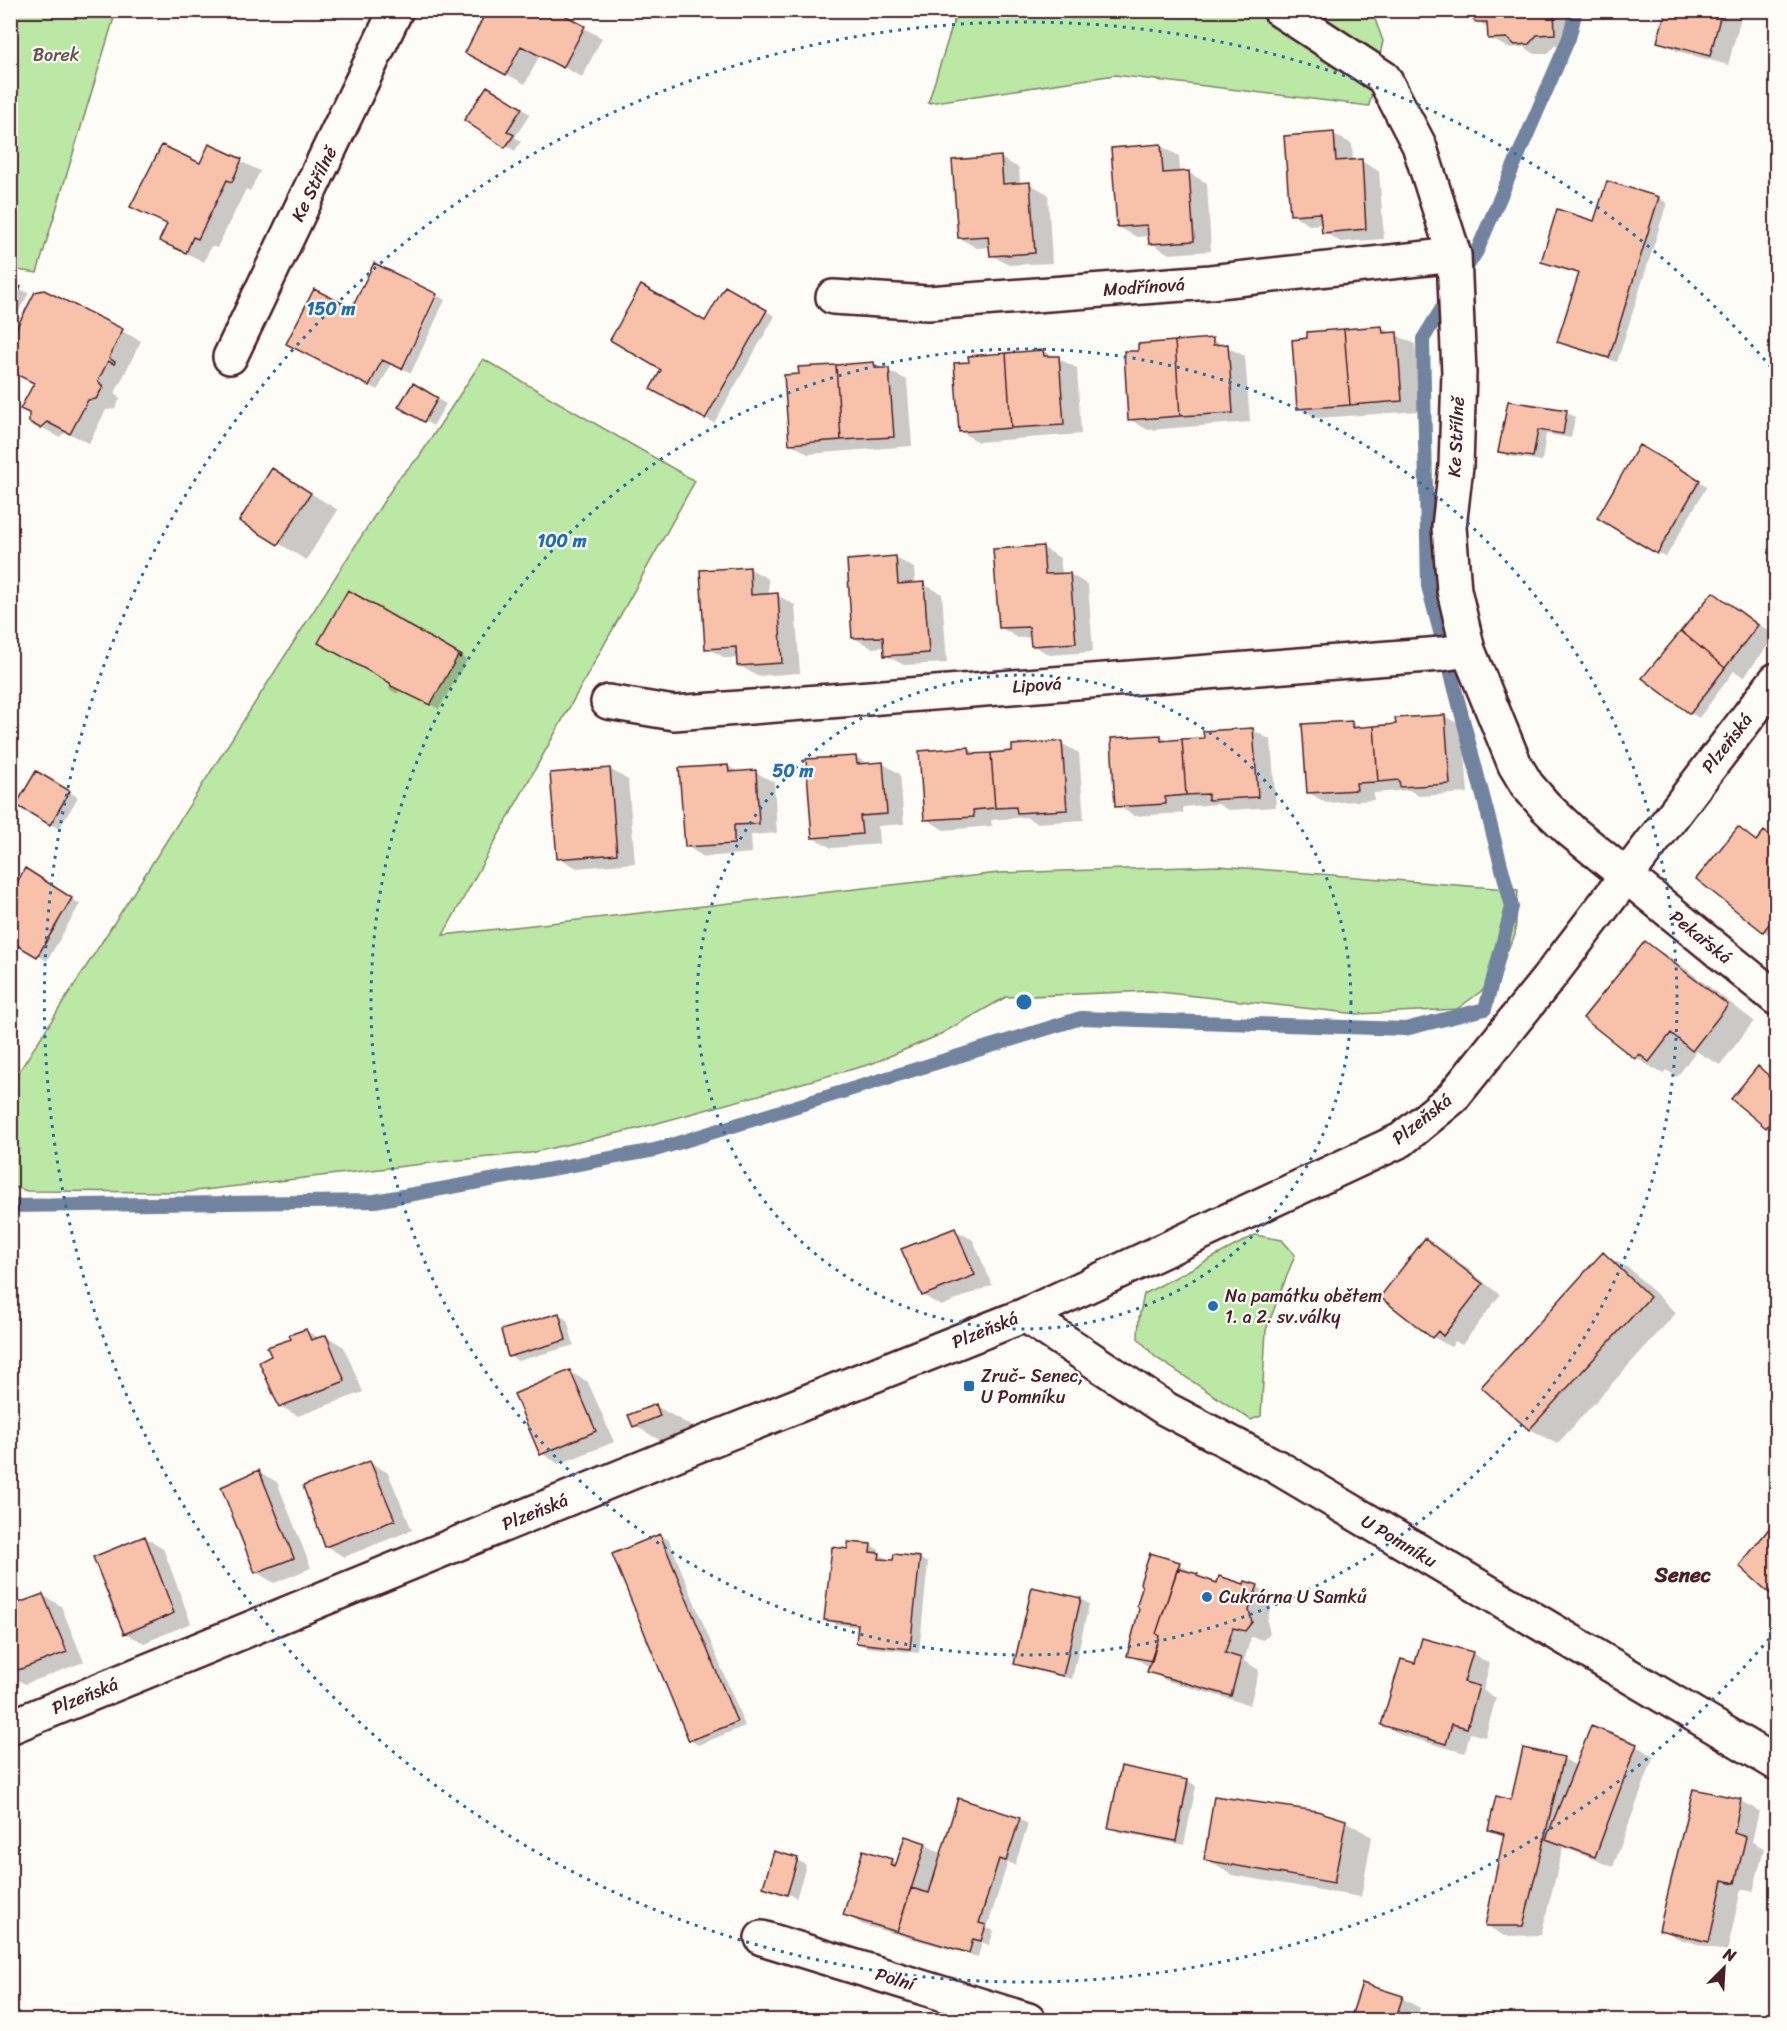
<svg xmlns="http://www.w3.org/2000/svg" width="1787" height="2031" font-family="Sriracha,sans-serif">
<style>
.green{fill:#bbe8a5;stroke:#828468;stroke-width:1.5}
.shadow{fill:#0003}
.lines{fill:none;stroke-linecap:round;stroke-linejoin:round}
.stream{stroke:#71839e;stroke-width:14}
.building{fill:#f8c2aa;stroke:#4a1f2b;stroke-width:1.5}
.street-casing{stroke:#4a1f2b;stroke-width:38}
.secondary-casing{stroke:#4a1f2b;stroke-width:38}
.street{stroke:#fdfcf7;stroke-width:33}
.secondary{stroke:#fdfcf7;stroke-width:33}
.ring{fill:none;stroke:#1f6fb2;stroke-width:3;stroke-dasharray:3 6}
.poi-dot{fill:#1f6fb2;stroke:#fdfcf7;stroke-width:2}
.labels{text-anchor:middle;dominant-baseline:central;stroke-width:4.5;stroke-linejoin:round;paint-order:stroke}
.park-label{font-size:18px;fill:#66514a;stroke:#fdfcf7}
.street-label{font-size:18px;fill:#4a1f2b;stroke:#fdfcf7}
.poi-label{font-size:18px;fill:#4a1f2b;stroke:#fdfcf7;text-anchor:start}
.quarter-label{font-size:21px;font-weight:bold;fill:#4a1f2b;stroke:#fdfcf7}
.centre{fill:#1f6fb2;stroke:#fdfcf7;stroke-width:3}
.ring-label{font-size:18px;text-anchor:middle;font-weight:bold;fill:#1f6fb2;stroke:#fdfcf7;stroke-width:4.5;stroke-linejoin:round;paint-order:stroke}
</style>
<rect width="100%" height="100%" fill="#fdfcf7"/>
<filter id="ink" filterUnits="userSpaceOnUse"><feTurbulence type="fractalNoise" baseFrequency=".0167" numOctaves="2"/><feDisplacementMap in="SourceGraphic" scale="12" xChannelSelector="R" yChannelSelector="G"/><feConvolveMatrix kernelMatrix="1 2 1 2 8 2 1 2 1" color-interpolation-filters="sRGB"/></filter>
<g filter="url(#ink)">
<!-- green -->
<path class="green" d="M10,11H116L37,273L11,269Z
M957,11H1372L1383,41L1369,106L1115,75L928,103Z
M483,359L695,481L443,935L999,873L1219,866L1518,890L1515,935L1491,984L1457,1009L1358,1014L1150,991L1006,997L937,1036L871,1064L636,1129L530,1153L439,1162L187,1192L27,1191L11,1186V1084L398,479L419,457Z
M1255,1235L1282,1240L1295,1255L1266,1330L1261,1416L1251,1420L1155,1357L1138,1338L1139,1318L1144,1294Z"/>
<!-- shadow -->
<path class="shadow" d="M1470,10H1570L1573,43L1555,45L1548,54H1535L1524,47L1508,48L1490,38L1489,28L1477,21Z
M1667,10H1743L1728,65L1677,51L1659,41Z
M584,28L602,38L582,77L540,55L525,84L467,53Z
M487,88L530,114L515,137L521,141L515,151L466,120Z
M1333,134L1352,144L1353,161H1361L1379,171L1384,239L1341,242L1323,232L1322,224L1309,225L1291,214Z
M210,146L260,171L250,191L246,189L217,248L211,246L204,262L161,240L168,225L132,207L200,165Z
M1161,146L1179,156L1180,173H1189L1207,183L1211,251L1169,254L1151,243L1150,236L1137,237L1118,227Z
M1001,158L1019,168L1020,184H1030L1048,194L1052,263L1009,265L991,255L990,247L977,248L959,238Z
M1608,183L1659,198L1667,203L1617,362L1567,346L1558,341L1580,275L1551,266L1543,261L1595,223Z
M10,285L29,293L10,326Z
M725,288L775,316L714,423L652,388L705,323Z
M44,291L141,341L115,393L120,399L115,409L106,410L89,443L66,432L59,437L30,421Z
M315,291L391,364L378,390L297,349Z
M438,296L445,300L411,373L403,369Z
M1382,328L1415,344L1420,411L1317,418L1299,408Z
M1212,340L1245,356L1250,422L1148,430L1129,419L1140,352Z
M1043,351L1077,368L1081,434L978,442L960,431Z
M874,364L907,380L912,446L808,454L790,443Z
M414,385L446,404L433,426L400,406Z
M1566,412L1575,417L1571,438L1546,434L1542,461L1508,456L1500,451Z
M1640,447L1707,486L1666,557L1599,518Z
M273,470L338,510L306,560L241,520Z
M1042,547L1060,558L1062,574H1070L1088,585L1093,652L1050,655L1032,645V637L1018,638L1000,627Z
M896,558L914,568L915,585L924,584L942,594L947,663L904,665L885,655V647L872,648L854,638Z
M749,568L768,579L769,595H777L795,605L800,673L757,676L739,665L738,658H725L707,648Z
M349,592L467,660L439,709L401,689L397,694L389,689L391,682Z
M1714,593L1732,604L1775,636L1744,677L1734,671L1699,718L1690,713Z
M1445,716L1463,727L1468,793L1419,796L1409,790L1374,793V800L1326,803L1308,792L1352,723L1362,728L1397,726Z
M1253,730L1271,740L1276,807L1228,810L1218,804L1183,807V813L1135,816L1117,806L1161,736L1170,742L1205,739Z
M1061,743L1079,753L1084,820L1036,823L1026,817L991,820L992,826L944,830L926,819L969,749L980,755L1014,752Z
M856,757L868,764L882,763L900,774L904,824L878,826L879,844L832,848L813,838Z
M728,766L740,773L755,772L774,782L777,833L751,835L752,853L704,857L686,846Z
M610,769L628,780L635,863L577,868L559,858Z
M37,773L78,797L59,829L18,805Z
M1738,829L1757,842L1764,833L1776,841V931L1772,936L1764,931Z
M34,875L80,904L47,961L10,939Z
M1646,943L1673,959L1754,1021L1720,1065L1696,1051L1677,1077L1666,1070L1663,1074L1636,1058L1585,1018Z
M1758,1068L1776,1081L1775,1132L1767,1127Z
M955,1230L973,1240L992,1285L941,1306L923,1295Z
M1426,1240L1444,1250L1500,1295L1462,1345L1455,1341L1451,1347L1433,1337Z
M1603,1254L1630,1269L1676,1313L1557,1444L1530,1429L1483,1387Z
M559,1315L567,1320L574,1345L518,1361L509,1356Z
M306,1331L319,1338L326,1336L344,1347L363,1392L298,1416L280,1406L272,1357Z
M570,1372L588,1382L614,1442L559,1464L541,1453Z
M656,1406L691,1426L695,1436L670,1446L635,1426Z
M370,1462L388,1473L412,1530L344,1557L326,1546Z
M259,1472L277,1482L311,1568L274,1583L256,1572Z
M1776,1522V1597L1741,1566Z
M660,1535L669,1540L745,1726L698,1745L690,1740Z
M145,1537L163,1548L191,1623L144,1643L125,1633Z
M871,1545L879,1550V1554L888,1559V1561L919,1558L928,1563L919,1653L866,1647L857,1642L859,1627L835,1624L826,1619L849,1551Z
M1151,1555L1179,1564L1206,1581L1218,1585L1256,1586L1274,1596L1267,1621L1270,1633L1263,1640L1251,1637L1244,1661L1259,1670L1250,1705L1167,1681L1149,1671L1150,1667L1129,1655L1141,1609Z
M1033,1589L1081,1599L1089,1604L1072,1679L1025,1668L1016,1663Z
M43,1595L61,1606L84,1662L25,1684L10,1675V1625L14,1624L10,1608Z
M1472,1653L1490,1664L1483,1690L1496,1698L1485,1737L1470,1733L1465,1753L1401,1735L1383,1724L1416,1665Z
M1636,1746L1654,1756L1613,1867L1563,1847L1541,1935L1504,1936L1486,1925L1505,1838L1490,1829L1512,1802L1524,1750L1564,1759L1577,1766Z
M1188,1781L1196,1786L1184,1845L1119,1832L1110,1827Z
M1694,1791L1741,1801L1759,1811L1752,1842L1764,1848L1753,1892L1741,1889L1727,1952L1679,1939L1661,1929Z
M1019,1819L1028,1824L1015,1865L1008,1862L987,1928L994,1931L989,1945L982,1942L978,1957L863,1925L845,1914L891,1860L898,1864L925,1844L942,1854Z
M1345,1821L1372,1837L1361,1897L1232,1875L1205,1859Z
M797,1860L806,1865L796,1899L794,1896L772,1889V1891L765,1886Z
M1363,1985L1402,1998L1420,2008L1416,2020H1352Z"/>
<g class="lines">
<!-- stream -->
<path class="stream" d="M1462,275L1477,251L1569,38L1576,10
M10,1206L375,1201L655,1150L1081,1018L1405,1029L1485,1009L1512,907L1428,586L1423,339L1449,297"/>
</g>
<!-- building -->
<path class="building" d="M487,10H555L585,26L563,68L521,46L506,75L465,53Z
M1469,10H1554L1555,34L1537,35L1529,44L1515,45L1507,38L1488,39L1487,22H1476L1469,16Z
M1666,10H1722L1710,56L1657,42Z
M487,86L522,108L507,131L514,135L505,148L464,120Z
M1334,132L1336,161L1362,159L1366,229L1322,233L1320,213L1290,215L1284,136Z
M209,144L242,159L232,182L227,180L198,239L193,237L186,253L159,241L167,224L130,207L162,145L200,163Z
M1161,144L1163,173L1189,171L1194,241L1149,244L1147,225L1117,227L1111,148Z
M1001,156L1003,184L1030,182L1035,253L990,256L988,236L958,238L952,160Z
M1607,181L1659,197L1609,358L1557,342L1579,273L1541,262L1557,209L1594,221Z
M374,263L437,294L402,369L382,360L369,386L286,344L314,289L352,308Z
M10,283L21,287L10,306Z
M641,285L705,321L725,286L767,310L705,419L650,389L661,370L610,340Z
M44,290L123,329L109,358L115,362L114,364L108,361L98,381L103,387L96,399L88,400L70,434L47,422L40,428L29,422V413L20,409L34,383L10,371V341L35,292Z
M1382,326L1383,333L1397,332L1402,401L1350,405L1344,329Z
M1344,329L1350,405L1297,409L1292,340L1307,338V332Z
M1213,338V345L1228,344L1233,413L1180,416L1175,341Z
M1175,341L1180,416L1128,420L1124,351H1138V344Z
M1043,350L1044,356H1059L1064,425L1011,428L1006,353Z
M1006,353L1011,428L959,432L954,363L969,362L968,356Z
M874,362L875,368H889L894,437L841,440L836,365Z
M836,365L841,440L789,444L784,375L799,374L798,367Z
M413,383L438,398L424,422L398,407Z
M1508,401L1567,410L1563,434L1538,430L1533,457L1498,452Z
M1639,445L1700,480L1657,554L1597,518Z
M272,468L311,493L278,545L239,521Z
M1043,546L1045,574L1070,573L1076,643L1031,646L1029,627L999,628L993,549Z
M896,556L898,584L924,582L929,653L884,656L883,637L852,638L847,560Z
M750,567L751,595L778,593L782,663L737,666L736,647L705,649L700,570Z
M348,590L462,656L460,658L458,656L430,705L391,686L390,683L318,643Z
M1713,592L1758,625L1725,668L1681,631Z
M1681,631L1725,668L1690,714L1642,678Z
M1445,715L1450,784L1400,787L1399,780L1378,782L1374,726L1396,724L1395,718Z
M1352,721V728L1374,726L1378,782L1356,783L1357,790L1307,793L1302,724Z
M1253,728L1258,797L1208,800V794L1186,795L1182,739L1204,738L1203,731Z
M1161,735V741L1182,739L1186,795L1165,797L1166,804L1115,807L1111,738Z
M1062,741L1067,810L1017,813L1016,807L995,808L991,753L1012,751V745Z
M969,747L970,754L991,753L995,808L973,810L974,817L924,820L919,751Z
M856,756L857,764L883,762L887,814L860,816L862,834L812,838L806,759Z
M728,765L729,772L756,770L759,824L734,825V844L685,847L679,768Z
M610,768L617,854L557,859L550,773Z
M36,771L70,791L50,825L16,805Z
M1738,827L1756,841L1764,831L1776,841V915L1763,932L1696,879Z
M25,868L72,898L37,957L10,941V886L14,888Z
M1645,941L1728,1005L1692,1051L1671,1033L1649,1062L1639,1054L1635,1059L1583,1018Z
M1758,1066L1776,1082V1114L1766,1128L1731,1099Z
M955,1228L975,1275L922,1296L901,1249Z
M1425,1238L1483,1284L1443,1336L1438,1331L1432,1338L1380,1297Z
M1603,1252L1650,1297L1529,1430L1481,1387Z
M559,1313L566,1340L508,1357L501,1330Z
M306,1329L311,1340L326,1335L345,1381L279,1407L259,1362L271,1356L267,1347L291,1339L289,1335Z
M570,1370L596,1431L540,1455L514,1394Z
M656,1404L660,1416L633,1427L628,1415Z
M370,1461L395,1520L325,1547L303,1486Z
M259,1470L294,1558L255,1573L221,1487Z
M1776,1520V1599L1739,1566Z
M660,1534L737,1722L689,1741L612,1554Z
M145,1536L174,1613L124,1634L93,1557Z
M848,1542L871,1544L870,1552L880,1553L879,1559L893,1560L894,1554L920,1557L910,1649L856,1643L858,1624L824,1620L832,1547L848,1549Z
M1150,1553L1180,1562L1156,1634L1159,1636L1152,1661L1127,1656L1139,1609L1137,1605L1142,1587L1140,1583Z
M1179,1569L1198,1574L1197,1576L1217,1583L1219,1576L1244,1584L1245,1581L1258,1585L1249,1610L1252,1622L1245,1631L1233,1628L1225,1653L1241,1658L1231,1696L1147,1672L1159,1636L1156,1634L1177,1570L1179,1571Z
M1032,1587L1081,1598L1063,1676L1014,1664Z
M43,1594L67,1652L10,1673V1624L12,1623L10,1606Z
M1422,1638L1473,1652L1464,1682L1479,1686L1467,1728L1452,1724L1446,1744L1381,1725L1401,1659L1415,1663Z
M1591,1726L1637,1744L1595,1857L1546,1839Z
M1523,1748L1564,1757L1523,1926H1485L1504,1834L1488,1830L1496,1796L1511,1800Z
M1121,1766L1188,1780L1176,1841L1108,1828Z
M1693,1789L1741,1799L1734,1833L1746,1837L1735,1883L1723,1880L1709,1942L1659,1930Z
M1214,1796L1317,1811L1346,1820L1334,1883L1204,1860Z
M958,1798L1020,1818L1006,1861L999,1859L979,1923L986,1925L981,1941L973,1939L969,1953L897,1932L911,1888L929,1893Z
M905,1836L926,1843L897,1932L843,1915L863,1850L892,1859L890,1865L895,1867Z
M774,1851L798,1858L787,1895L763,1887Z
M1362,1983L1403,1996L1395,2020H1350Z
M1469,2012L1496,2020H1467Z"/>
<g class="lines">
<!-- street casing -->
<g class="street-casing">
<path id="street" d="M1280,10L1384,78L1419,145L1454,255L1459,373L1456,466L1449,527L1454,590L1468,650L1515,765L1527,785L1546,807L1571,831L1776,998
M833,297L928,303L1210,282L1454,255
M230,357L396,10
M608,702L674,713L1441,654L1468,650
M762,1938L1028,2020"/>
</g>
<!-- secondary casing -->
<g class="secondary-casing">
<path id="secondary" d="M1025,1315L1166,1409L1277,1467L1776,1763
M10,1727L691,1448L1025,1315L1401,1140L1452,1098L1547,980L1776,680"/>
</g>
<!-- street -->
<use href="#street" class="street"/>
<!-- secondary -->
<use href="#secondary" class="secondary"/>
</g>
</g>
<!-- distance rings -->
<g class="ring">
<circle cx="1024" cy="1002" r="327"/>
<circle cx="1024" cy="1002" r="653"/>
<path d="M1775 1632A980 980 0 1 1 1775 372"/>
</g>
<!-- markers -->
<g class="poi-dot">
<circle cx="1213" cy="1306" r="6"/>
<rect x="963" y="1380" width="12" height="12" rx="3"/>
<circle cx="1207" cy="1597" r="6"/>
</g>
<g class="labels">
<!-- park labels -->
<g class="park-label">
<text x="56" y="55">Borek</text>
</g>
<!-- street labels -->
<g class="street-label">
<text transform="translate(314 184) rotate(-64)">Ke Střílně</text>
<text transform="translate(1144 287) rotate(-4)">Modřínová</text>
<text transform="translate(1456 437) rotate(-87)">Ke Střílně</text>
<text transform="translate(1037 685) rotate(-4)">Lipová</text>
<text transform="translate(1727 743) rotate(-52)">Plzeňská</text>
<text transform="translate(1701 937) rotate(39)">Pekařská</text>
<text transform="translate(1422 1119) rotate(-38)">Plzeňská</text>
<text transform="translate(985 1330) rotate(-22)">Plzeňská</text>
<text transform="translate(535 1512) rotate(-22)">Plzeňská</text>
<text transform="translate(1399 1541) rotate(31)">U Pomníku</text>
<text transform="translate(85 1696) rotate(-22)">Plzeňská</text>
<text transform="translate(895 1979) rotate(17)">Polní</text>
</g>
<!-- poi labels -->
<g class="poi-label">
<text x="1225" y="1296">Na památku obětem<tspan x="1225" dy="21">1. a 2. sv.války</tspan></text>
<text x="981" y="1376">Zruč- Senec,<tspan x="981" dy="21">U Pomníku</tspan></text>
<text x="1219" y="1597">Cukrárna U Samků</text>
</g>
<!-- quarter labels -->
<g class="quarter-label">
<text x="1683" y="1575">Senec</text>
</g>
</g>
<circle cx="1024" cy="1002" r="9" class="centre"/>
<g class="ring-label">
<text x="331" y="315">150 m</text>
<text x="562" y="547">100 m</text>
<text x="793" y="777">50 m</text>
</g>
<!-- margin -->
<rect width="1787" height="2031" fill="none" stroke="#fdfcf7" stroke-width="36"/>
<rect x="18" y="18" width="1751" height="1995" fill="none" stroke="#4a1f2b" stroke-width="2" filter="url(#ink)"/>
<!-- north arrow -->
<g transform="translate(1724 1968) rotate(24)" stroke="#fdfcf7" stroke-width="4.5" paint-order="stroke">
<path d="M0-4.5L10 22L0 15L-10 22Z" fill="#4a1f2b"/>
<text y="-9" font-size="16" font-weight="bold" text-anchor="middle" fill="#4a1f2b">N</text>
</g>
</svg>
